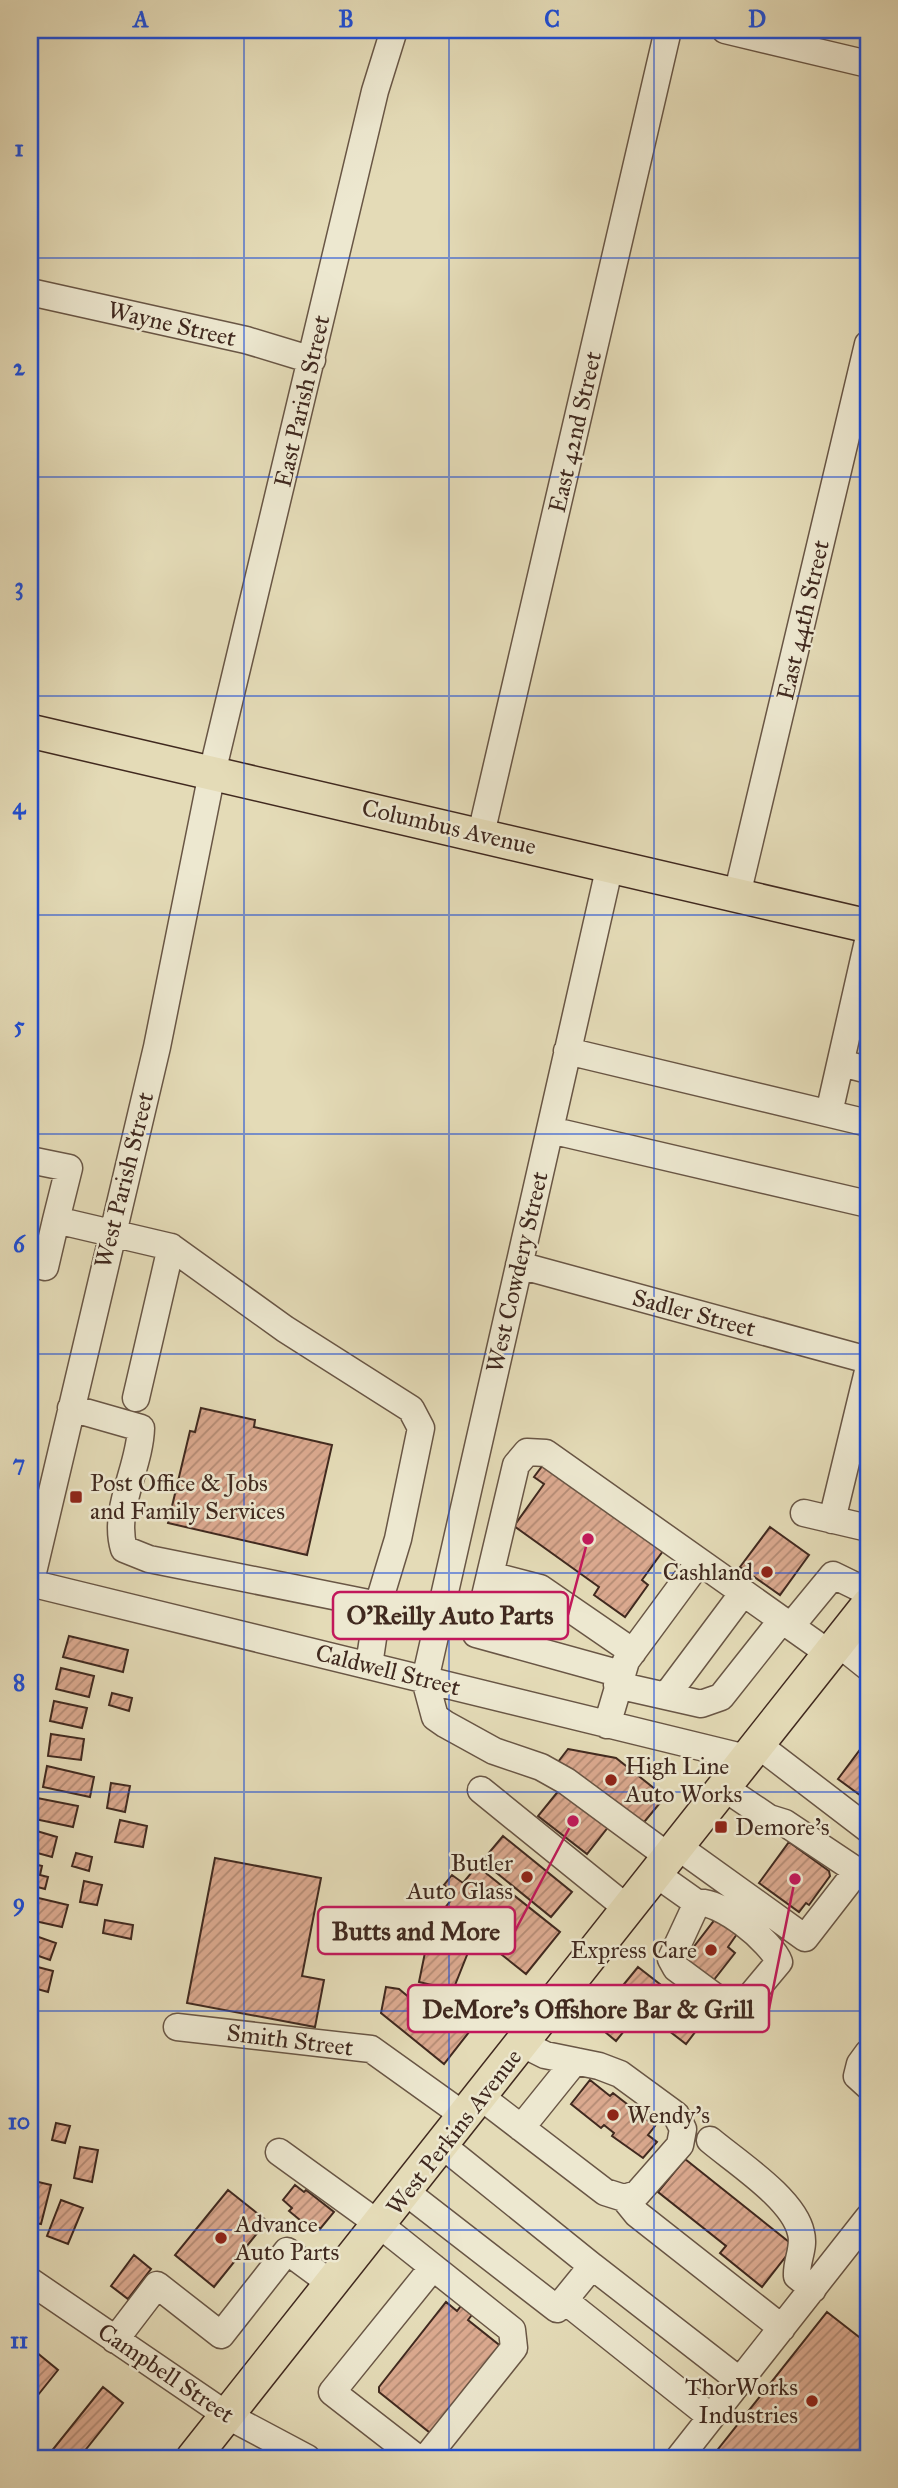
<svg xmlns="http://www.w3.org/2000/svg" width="898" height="2488" font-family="'IM FELL Great Primer',serif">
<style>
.building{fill:url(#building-hatch);stroke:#40291f;stroke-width:2}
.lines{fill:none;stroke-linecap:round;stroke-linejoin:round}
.minor-casing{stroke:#695645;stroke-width:29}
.major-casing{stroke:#40291f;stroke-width:36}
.minor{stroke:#ede8d0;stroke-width:26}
.major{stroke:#e4dbb7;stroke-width:33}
.grid{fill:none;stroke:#1d4ed8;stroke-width:2;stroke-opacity:0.55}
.poi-dot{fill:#8f2418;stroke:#ede8d0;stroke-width:2.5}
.labels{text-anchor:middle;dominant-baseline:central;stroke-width:5;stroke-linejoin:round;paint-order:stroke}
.street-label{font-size:24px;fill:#40291f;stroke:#ede8d0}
.poi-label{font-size:24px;fill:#40291f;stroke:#ede8d0;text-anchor:start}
.leader{fill:none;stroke:#c2185b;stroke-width:2.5}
.callout-dot{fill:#c2185b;stroke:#ede8d0;stroke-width:2.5}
.callout{fill:#ede8d0;stroke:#c2185b;stroke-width:2.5}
.callout-label{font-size:26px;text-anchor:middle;font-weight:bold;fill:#40291f}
.neatline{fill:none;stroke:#1d4ed8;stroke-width:2.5}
.grid-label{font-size:23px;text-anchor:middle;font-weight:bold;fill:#1d4ed8}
</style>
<defs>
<pattern id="building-hatch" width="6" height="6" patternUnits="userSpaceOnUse" patternTransform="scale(1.75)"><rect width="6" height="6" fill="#dba98f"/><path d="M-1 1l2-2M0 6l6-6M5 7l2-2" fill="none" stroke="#b38a74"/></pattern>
</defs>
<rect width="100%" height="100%" fill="#e4dbb7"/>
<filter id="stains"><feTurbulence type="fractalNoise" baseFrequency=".00286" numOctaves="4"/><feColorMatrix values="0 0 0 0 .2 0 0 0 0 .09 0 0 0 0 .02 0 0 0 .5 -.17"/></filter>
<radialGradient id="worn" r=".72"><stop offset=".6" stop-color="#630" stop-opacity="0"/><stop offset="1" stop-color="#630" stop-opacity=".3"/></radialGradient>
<!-- building -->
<path class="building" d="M201,1408L255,1420L254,1427L332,1445L307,1555L168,1523L190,1431L195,1432Z
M543,1465L663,1551L642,1580L648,1585L625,1617L594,1595L599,1587L514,1526L544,1484L534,1477Z
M770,1527L809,1555L780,1595L740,1567Z
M69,1636L128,1650L123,1672L63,1657Z
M61,1668L94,1676L89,1697L56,1689Z
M112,1693L132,1698L129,1711L109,1705Z
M54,1701L87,1708L82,1728L50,1721Z
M51,1734L84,1739L81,1760L48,1756Z
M568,1749L616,1758L665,1797L640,1827L558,1762Z
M859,1751L868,1758V1801L838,1779Z
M47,1766L94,1777L90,1797L43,1787Z
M111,1783L130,1786L125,1812L107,1808Z
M560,1789L609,1826L587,1854L538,1816Z
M32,1797L78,1806L73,1827L30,1818Z
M120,1820L147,1826L143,1847L115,1842Z
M30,1829L57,1837L52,1857L30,1851Z
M503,1836L572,1892L551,1917L482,1861Z
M789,1842L829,1871L830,1876L809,1905L806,1903L799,1912L759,1883Z
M76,1853L92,1857L89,1871L72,1866Z
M215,1858L321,1878L302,1976L324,1980L315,2027L187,2003Z
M30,1863L42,1866L40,1875L48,1877L45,1889L30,1885Z
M477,1866L560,1932L526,1974L444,1909L455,1895L444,1885L452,1875L463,1883Z
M84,1881L102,1885L97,1905L80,1902Z
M30,1896L68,1905L62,1927L30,1920Z
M716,1918L737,1934L728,1947L735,1953L713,1981L679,1966Z
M105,1920L133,1925L131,1939L103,1933Z
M431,1923L471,1945L453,1990L419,1982Z
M30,1934L56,1943L50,1960L30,1953Z
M30,1965L53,1971L48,1992L30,1987Z
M638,1967L661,1985L616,2041L593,2022Z
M386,1987L399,1989L429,2014L441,2000L473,2027L444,2064L381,2013Z
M673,2007L699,2027L686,2044L660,2024Z
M590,2080L610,2096L613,2093L655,2126L648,2135L657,2142L643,2158L612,2136L614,2133L604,2125L601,2128L571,2104Z
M56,2123L70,2126L65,2143L52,2140Z
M80,2147L98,2150L92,2182L74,2178Z
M685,2159L794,2246L762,2287L720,2253L726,2246L658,2192Z
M30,2180L51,2185L41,2224L30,2222Z
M295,2185L304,2192L306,2190L334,2212L320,2229L315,2224L311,2229L289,2211L292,2208L283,2200Z
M228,2190L267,2221L214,2287L175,2255Z
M61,2200L83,2208L68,2244L47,2236Z
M134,2255L151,2269L128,2299L111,2286Z
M467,2298L478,2307L468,2320L503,2348L434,2436L379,2392V2387L446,2302L457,2311Z
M827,2312L868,2344V2458H711Z
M30,2347L58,2370L30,2405Z
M103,2387L123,2403L79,2458H46Z"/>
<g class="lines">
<!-- minor casing -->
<g class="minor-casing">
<path id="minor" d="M725,30L868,64
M30,292L246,340L312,360
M481,834L668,30
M610,865L425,1680L435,1717L445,1724L494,1751L541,1767L566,1781L669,1857
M737,895L868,344
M567,1051L868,1123
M841,1063L868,1070
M829,1113L868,941
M550,1130L868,1204
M30,1160L69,1168L56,1220
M30,1263L45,1267L56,1220L171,1247L285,1329L411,1409L421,1428L398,1539L378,1605L369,1665
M519,1265L868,1360
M136,1398L171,1247
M71,1408L141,1428C140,1467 112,1510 124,1549L149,1559L378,1605
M804,1513L868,1528
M832,1520L868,1371
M490,1575L540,1588L633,1652
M30,1583L746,1758
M30,1585L157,1047L212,773L375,91L394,30
M791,1626L833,1575L868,1592
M838,1643L868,1667
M621,1674L476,1634L516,1465L527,1452L546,1453L830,1654
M617,1685L701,1704L721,1697L782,1620
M666,1696L743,1593
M607,1725L626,1661L699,1562
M757,1744L868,1829
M481,1790L628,1909
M677,1846L805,1938L857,1871L785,1823L769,1818L723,1787
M656,1874L697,1903C719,1899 772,1942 779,1962L743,2005L730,2008L676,1968L671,1959L697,1903
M177,2027L371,2049L466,2117
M868,2053L860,2064L857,2076L868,2086
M481,2097L605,2192L624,2198L637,2194L680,2145L683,2129L676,2115L620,2074L599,2066L545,2055L523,2044
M521,2128L575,2061
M710,2140C736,2162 794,2199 801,2233C805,2248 796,2261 797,2276L813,2289
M279,2152L380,2225L512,2330L514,2348L426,2458
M406,2192L557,2309L592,2266L443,2146
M624,2198L637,2214L782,2328
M592,2266L740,2381
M30,2281L228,2416L307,2458
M564,2300L711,2417
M115,2340L157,2285L221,2335L287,2251L333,2285
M417,2458L332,2392L433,2267
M679,2458L868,2218"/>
</g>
<!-- major casing -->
<g class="major-casing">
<path id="major" d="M30,731L868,926
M193,2458L868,1605"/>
</g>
<!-- minor -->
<use href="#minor" class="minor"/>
<!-- major -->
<use href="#major" class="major"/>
</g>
<!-- grid -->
<path class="grid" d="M244,30V2458M449,30V2458M654,30V2458M30,258H868M30,477H868M30,696H868M30,915H868M30,1134H868M30,1354H868M30,1573H868M30,1792H868M30,2011H868M30,2230H868"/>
<!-- markers -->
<g class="poi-dot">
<rect x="69" y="1490" width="14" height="14" rx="3.5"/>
<circle cx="767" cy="1572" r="7"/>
<circle cx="611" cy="1780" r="7"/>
<rect x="714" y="1820" width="14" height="14" rx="3.5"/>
<circle cx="527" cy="1877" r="7"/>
<circle cx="711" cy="1950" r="7"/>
<circle cx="613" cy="2115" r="7"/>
<circle cx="221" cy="2238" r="7"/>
<circle cx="812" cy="2401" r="7"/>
</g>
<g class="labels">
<!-- street labels -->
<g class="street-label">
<text transform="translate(172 324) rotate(13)">Wayne Street</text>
<text transform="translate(302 401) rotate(-77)">East Parish Street</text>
<text transform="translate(575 432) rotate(-77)">East 42nd Street</text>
<text transform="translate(803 620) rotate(-77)">East 44th Street</text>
<text transform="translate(449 827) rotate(13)">Columbus Avenue</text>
<text transform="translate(124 1180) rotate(-76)">West Parish Street</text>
<text transform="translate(517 1272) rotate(-77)">West Cowdery Street</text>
<text transform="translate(694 1313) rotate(15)">Sadler Street</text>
<text transform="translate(388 1670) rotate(14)">Caldwell Street</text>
<text transform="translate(290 2040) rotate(7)">Smith Street</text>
<text transform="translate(454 2132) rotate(-52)">West Perkins Avenue</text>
<text transform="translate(166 2373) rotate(34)">Campbell Street</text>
</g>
<!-- poi labels -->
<g class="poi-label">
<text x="90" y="1483">Post Office &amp; Jobs<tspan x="90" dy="28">and Family Services</tspan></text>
<text x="753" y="1572" text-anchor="end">Cashland</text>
<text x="625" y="1766">High Line<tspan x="625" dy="28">Auto Works</tspan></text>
<text x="735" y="1827">Demore's</text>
<text x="513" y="1863" text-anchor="end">Butler<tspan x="513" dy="28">Auto Glass</tspan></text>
<text x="697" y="1950" text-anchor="end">Express Care</text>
<text x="627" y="2115">Wendy's</text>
<text x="235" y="2224">Advance<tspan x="235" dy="28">Auto Parts</tspan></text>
<text x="798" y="2387" text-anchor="end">ThorWorks<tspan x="798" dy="28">Industries</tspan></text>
</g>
</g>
<!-- callouts -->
<path class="leader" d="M588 1539L568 1615M573 1821L515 1931M795 1879L769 2009"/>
<g class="callout-dot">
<circle cx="588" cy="1539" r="7"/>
<circle cx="573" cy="1821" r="7"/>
<circle cx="795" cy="1879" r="7"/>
</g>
<g class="callout">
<rect x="333" y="1592" width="235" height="47" rx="7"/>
<rect x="318" y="1907" width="197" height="47" rx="7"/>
<rect x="408" y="1985" width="361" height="47" rx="7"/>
</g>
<g class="callout-label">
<text x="450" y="1624">O'Reilly Auto Parts</text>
<text x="416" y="1940">Butts and More</text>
<text x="588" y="2018">DeMore's Offshore Bar &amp; Grill</text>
</g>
<!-- margin -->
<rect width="898" height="2488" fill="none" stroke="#e4dbb7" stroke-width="77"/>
<rect x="38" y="38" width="822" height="2412" class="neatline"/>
<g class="grid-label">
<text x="141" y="27">A</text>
<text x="346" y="27">B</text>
<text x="552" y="27">C</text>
<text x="757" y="27">D</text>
<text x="19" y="156">1</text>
<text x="19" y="375">2</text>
<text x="19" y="594">3</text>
<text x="19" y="814">4</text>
<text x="19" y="1033">5</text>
<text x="19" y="1252">6</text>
<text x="19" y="1471">7</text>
<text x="19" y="1690">8</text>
<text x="19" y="1910">9</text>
<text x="19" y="2129">10</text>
<text x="19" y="2348">11</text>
</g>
<rect width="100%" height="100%" filter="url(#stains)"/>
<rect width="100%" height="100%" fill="url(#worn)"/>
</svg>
